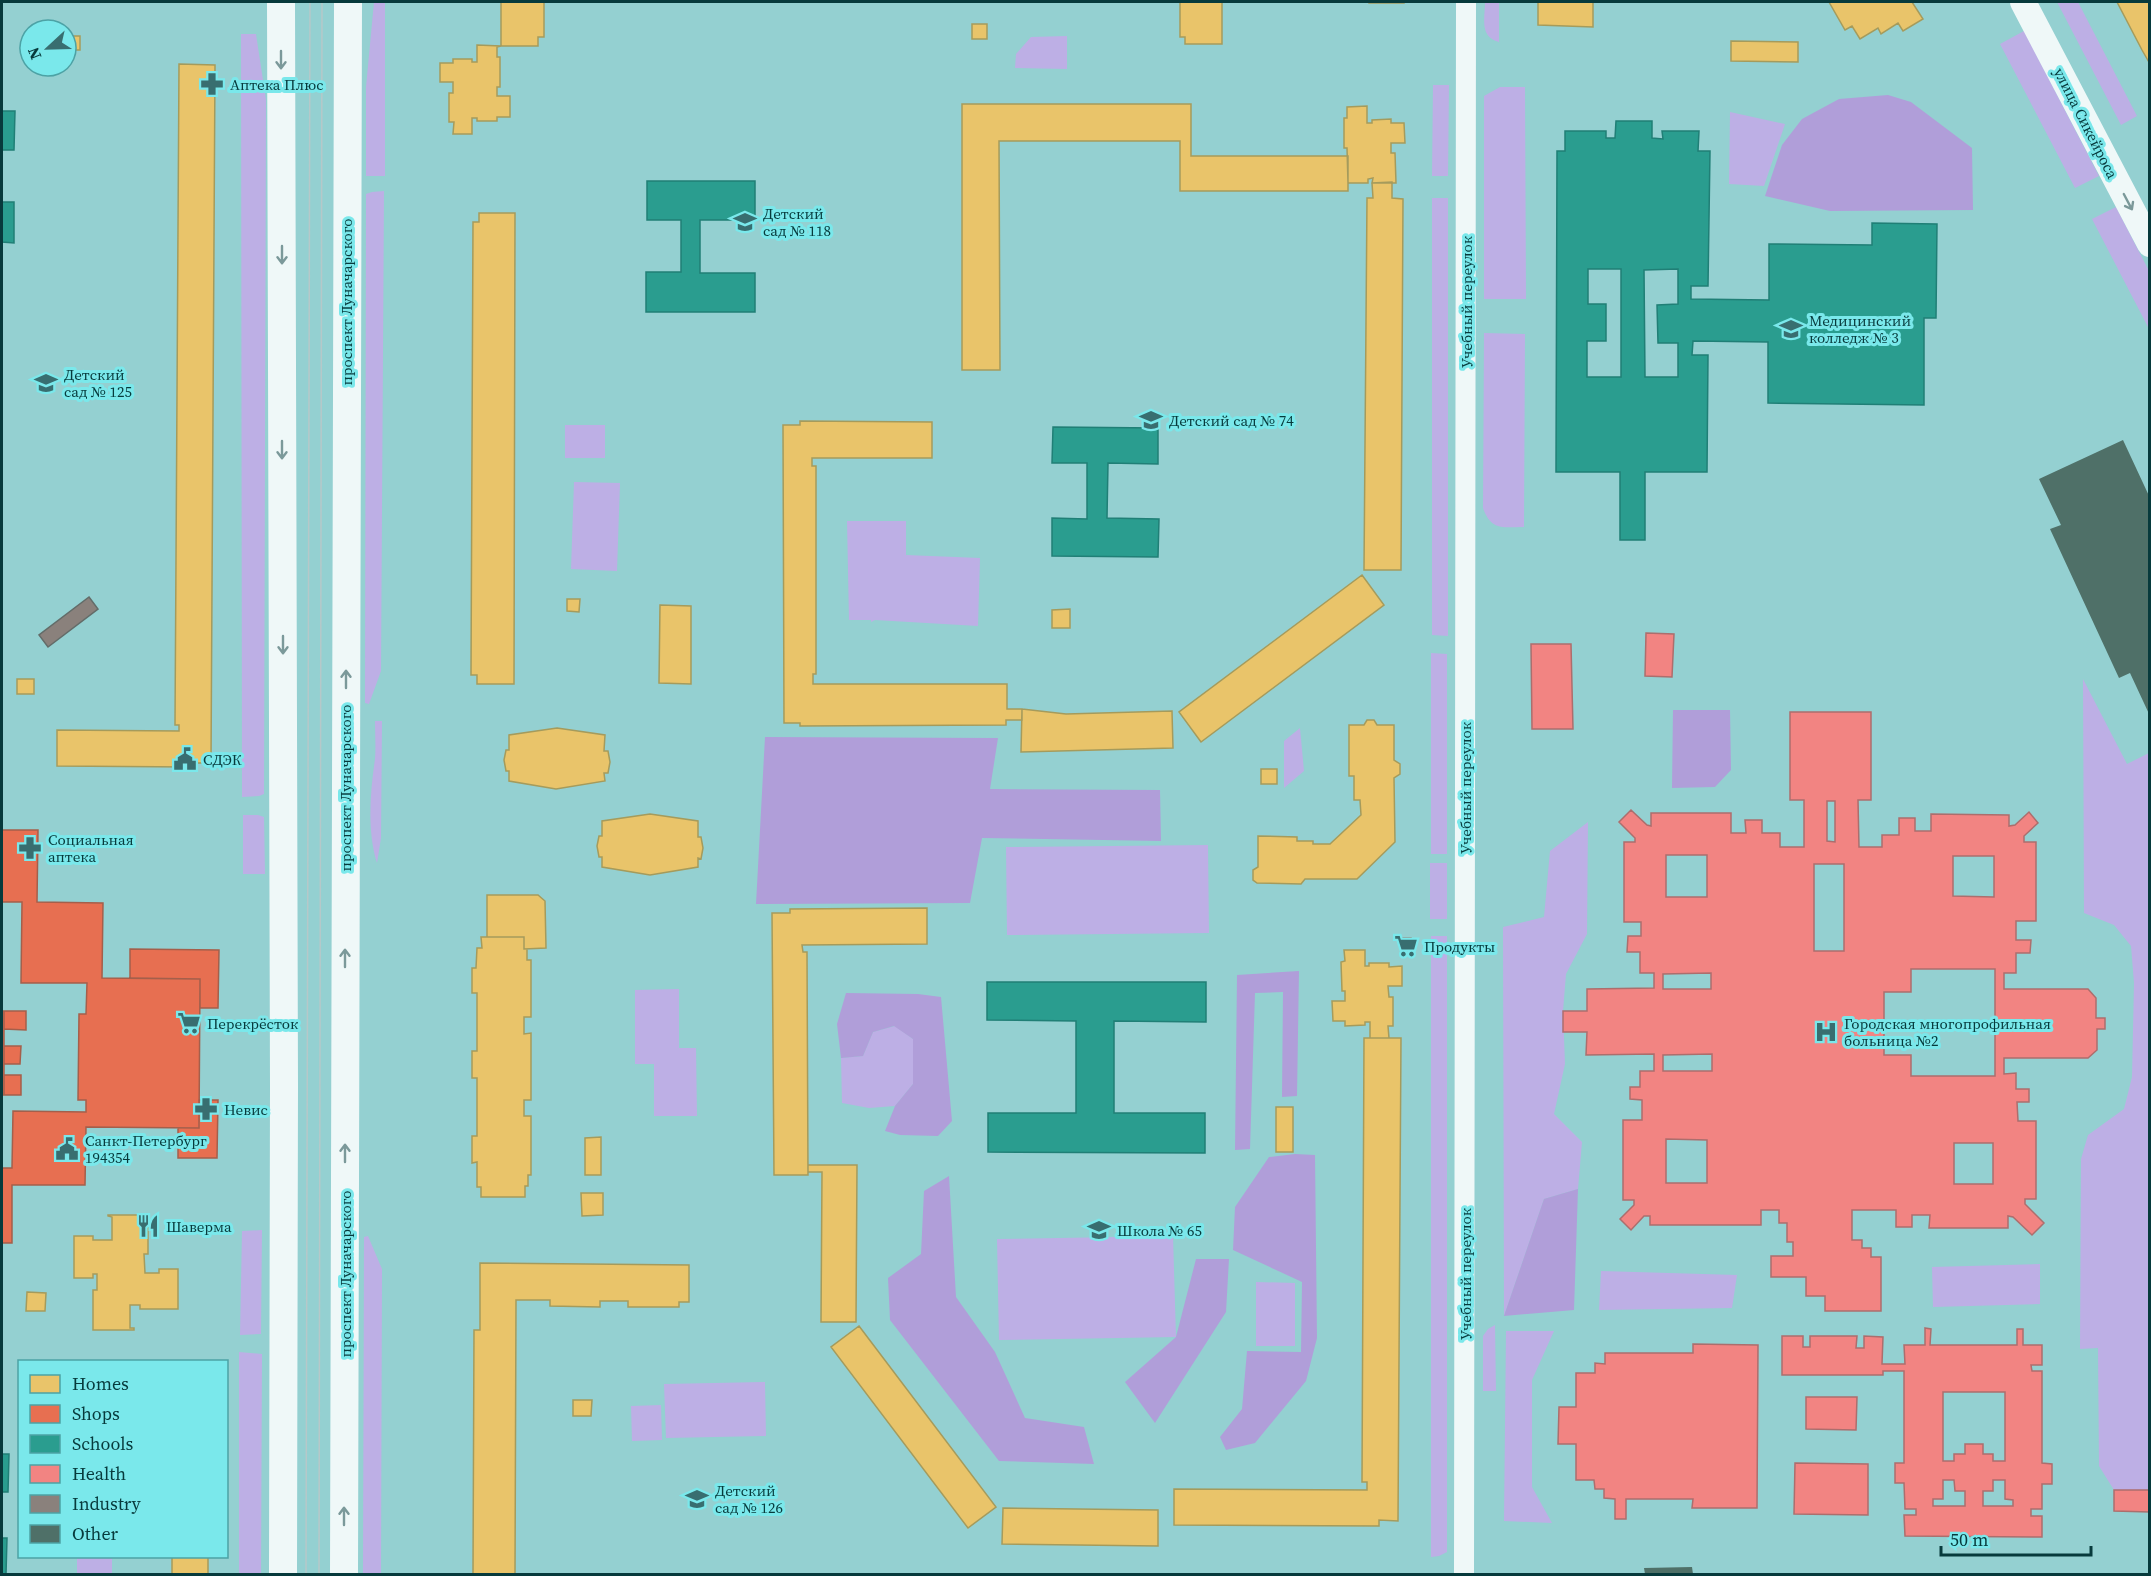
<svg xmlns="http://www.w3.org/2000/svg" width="2151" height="1576" font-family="'Source Serif 4',serif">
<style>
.green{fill:#bdafe5}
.forest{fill:#b09ed9}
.homes{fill:#e9c46a;stroke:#a59b5c;stroke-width:1.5}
.shops{fill:#e76f51;stroke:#a45f4b;stroke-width:1.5}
.schools{fill:#2a9d8f;stroke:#207f76;stroke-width:1.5;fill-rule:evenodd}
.health{fill:#f28482;stroke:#ac6e6d;stroke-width:1.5;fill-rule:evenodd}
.industry{fill:#8a817c;stroke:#636c69;stroke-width:1.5}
.building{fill:#4f7068}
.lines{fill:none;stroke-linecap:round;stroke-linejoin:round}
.minor{stroke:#eff8f8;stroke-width:20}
.tertiary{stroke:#eff8f8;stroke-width:26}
.secondary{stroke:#eff8f8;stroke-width:28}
.tram{stroke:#b6c8c9;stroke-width:1.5}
.oneway{stroke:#7b999a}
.labels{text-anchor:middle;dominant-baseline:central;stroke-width:6;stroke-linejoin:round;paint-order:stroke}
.poi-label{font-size:15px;fill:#073a3c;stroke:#7ae8eb;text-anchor:start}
.street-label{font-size:15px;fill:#073a3c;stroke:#7ae8eb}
</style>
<rect width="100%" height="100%" fill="#94d0d1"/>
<!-- green -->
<path class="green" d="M374,2H385V176H366V87Z
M1485,2H1499V42C1479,37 1485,18 1485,2Z
M2057,2H2078L2137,116L2121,125Z
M2024,31L2099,176L2075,188L2000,44Z
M241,34H256L266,100L264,794L259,796L242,797Z
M1067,36V69L1015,68L1016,54L1031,37Z
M1433,85H1449L1448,176H1432Z
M1500,87H1525L1526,299H1484V96Z
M1730,112L1785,124L1764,186L1729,184Z
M384,191L381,671L369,704L365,703L366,194L372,192Z
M1432,198H1448V636L1432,635Z
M2116,207L2149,271V329L2092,219Z
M1484,333L1525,334L1524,527C1503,527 1491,531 1483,508Z
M565,425H605V458H565Z
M574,482L620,483L617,571L571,569Z
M847,521H906V555L980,558L978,626L875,620L871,622V620H849Z
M1431,653L1447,654V854H1431Z
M2083,679L2127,764L2149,753V1490H2114L2099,1466L2098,1348L2080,1349L2081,1159L2088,1135L2124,1109L2132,1077L2134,983L2131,946L2114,925L2084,913Z
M375,721H382L381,838L377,863C367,831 370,793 375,759C376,747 375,734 375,721Z
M1300,728L1304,771L1284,788V741Z
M243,815H258L264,817L265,874H243Z
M1588,822L1587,934L1566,974L1563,1011L1565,1064L1554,1114L1582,1142L1578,1189L1544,1199L1504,1316L1503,927L1544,917L1550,851Z
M1208,845L1209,933L1007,935L1006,847Z
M1430,863H1447V919H1430Z
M1431,936H1447V1552L1439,1556L1431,1557Z
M679,989V1048H696L697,1116H654V1064H635V990Z
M895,1026L913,1039V1084L895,1106L869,1108L842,1103L841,1058L863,1056L873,1032Z
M262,1230L261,1334L240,1335L242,1231Z
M368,1236L382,1269L381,1574H363L364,1237Z
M1173,1236L1176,1337L999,1340L997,1239Z
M2040,1264V1304L1933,1307L1932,1267Z
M1601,1271L1737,1275L1732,1308L1599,1310Z
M1256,1282L1295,1283V1346H1256Z
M1495,1325L1496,1391H1483V1336L1488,1329Z
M1506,1331H1554L1532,1380V1487L1552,1523L1504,1521Z
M239,1352L262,1354L261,1574H239Z
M765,1382L766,1436L666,1438L664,1384Z
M661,1405L662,1440L632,1441L631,1406Z
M77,1557H112V1574H77Z"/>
<!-- forest -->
<path class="forest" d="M1888,95L1911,102L1972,148L1973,210L1830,211L1765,196L1782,145L1802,119L1839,99Z
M1673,710H1730L1731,770L1715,787L1672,788Z
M765,737L998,738L990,789L1160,790L1161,841L982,838L970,903L756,904Z
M1299,971L1297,1096L1282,1097L1283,992L1255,993L1250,1149L1235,1150L1237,975Z
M846,993L918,994L941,997L952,1121L938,1136L900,1135L885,1131L895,1106L913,1084V1039L894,1026L873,1032L863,1056L841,1058L837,1024Z
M1295,1154L1315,1155L1317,1338L1306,1381L1255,1443L1226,1450L1220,1437L1242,1409L1247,1351L1301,1352L1302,1282L1233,1250L1235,1207L1269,1157Z
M949,1176L956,1297L995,1352L1025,1418L1084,1427L1094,1464L999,1461L890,1320L888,1278L921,1254L924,1191Z
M1578,1189L1574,1310L1504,1316L1544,1199Z
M1196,1259H1229L1226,1312L1155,1423L1125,1382L1176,1337Z"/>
<!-- homes -->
<path class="homes" d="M501,2H544V37H538V46H501Z
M1180,2H1222V44H1185V37H1180Z
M1369,2H1404V3H1369Z
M1538,2H1593V27L1538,25Z
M1829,2H1912L1923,19L1903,31L1898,23L1881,34L1878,28L1860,39L1852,26L1845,30Z
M2117,2H2150V64L2142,50Z
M972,24H987V39H972Z
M68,36H80V50H67Z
M1731,41L1798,42V62L1731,61Z
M477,45L501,46L497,47V57H500V87H497V96H510V117H497V121H477V118H472V134H453L454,122H449V93H453V82H440V63H453V59H472V62H477Z
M179,64L215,65L211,763H191V767L57,766V730L179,731V725H175Z
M962,104H1191V156H1348V191H1180V141H999L1000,370H962Z
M1367,106V123H1372V120L1391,119V123H1404L1405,143H1391V153H1395L1396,183H1372L1373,178L1368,179V183H1348L1347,148H1344V118H1347V107Z
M1392,182V198L1403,199L1401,570H1364L1367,198H1373L1372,183Z
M479,213H515L514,684H477V675H471L473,222H479Z
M800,421L932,422V458H812V466H816V674H813V684H1007V709H1022V720H1006V725L800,726V723H784L783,425H800Z
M1362,575L1384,605L1201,742L1179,712Z
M567,599H580L579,612L567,611Z
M660,605L691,606V684L659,683Z
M1070,609V628H1052V610Z
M17,679H34V694H17Z
M1022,709L1066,714L1172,711L1173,748L1021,752Z
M1367,720H1374L1377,725H1394V760L1400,764V774L1394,778L1395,842L1357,879H1305L1301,884L1257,883L1253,880V870L1258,867V836L1297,837V841H1313V844H1330L1361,815L1360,800H1354V776H1349V725H1364Z
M557,728L605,735L604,751H608L610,762L608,773H604L605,781L556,789L509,781V771H506L504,760L506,750H509V735Z
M1261,769H1277V784H1261Z
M650,814L698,821V837H701L703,848L701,859L698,858V867L650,875L602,867V857H599L597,846L599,836H602V821Z
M487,895H538L545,901L546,948L524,949V937H487Z
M927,908V944L802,945L803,952H807L808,1175H774L772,913H790V909Z
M481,937H524V949H527V960H531V1017H524V1034L531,1033V1100H524V1116H531V1175H528V1186H525V1197H481V1187H477V1162L472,1163V1136H477V1078H472V1051H477V993H472V968H476L477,948H482Z
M1344,950H1365V966H1369V963H1389V967L1402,966V986H1388L1389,997H1393V1026H1388L1389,1038H1370V1022H1365V1025L1345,1026V1021H1333L1332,1001H1345V991H1342L1341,962L1345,961Z
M1364,1038H1401L1398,1521L1379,1520V1526L1174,1525V1489L1367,1490V1482H1362Z
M1276,1107H1293V1152H1276Z
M601,1137V1175H585V1138Z
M808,1165H857L856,1322H821L822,1172H808Z
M581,1193H603V1215L582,1216Z
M108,1215H148V1254H144L145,1273H159V1269H178V1309H140V1305H130V1328H134V1330H93V1290H97V1274H93V1278H74V1236H93V1240H112V1217L108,1216Z
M480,1263L689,1265V1302H679V1307H628V1301H600V1307L550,1306V1300H516L515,1574H473L474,1330H480Z
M27,1292L46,1293L45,1311H26Z
M859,1326L996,1507L968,1528L831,1347Z
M573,1400H592L591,1416H573Z
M1003,1508L1158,1510V1546L1002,1544Z
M172,1556H208V1574H172Z"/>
<!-- shops -->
<path class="shops" d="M2,830H38L37,902L103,903L102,978L200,979L199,1128L86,1127L85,1185H12V1243H2V1168H12L13,1111L86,1112V1100H78L79,1014H86L87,983H21L22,902H2Z
M1402,938H1411V954L1402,955Z
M130,949L219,950L218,1008H200V979L130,978Z
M2,1011H4V1095H2Z
M4,1011H26V1030L4,1029Z
M4,1046H21L20,1064H4Z
M4,1075H21V1095H4Z
M199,1100H218L217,1158H178V1128H199Z"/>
<!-- schools -->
<path class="schools" d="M2,111H15L14,150H2Z
M1616,121H1652V138L1663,139L1662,131H1699L1698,151H1710L1708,286H1691V299L1769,300V244L1872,245V223L1937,224L1936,318H1924V405L1768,403V342L1693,341L1692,355H1708L1707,472H1645V540H1620V472H1556L1557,151H1565V131H1606V138H1615ZM1588,269H1621V377H1587V341H1606V304H1588ZM1678,269V304L1657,305L1658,343H1678V377H1645L1644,270Z
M647,181H755V220H700V273H755V312H646V272H681V220H647Z
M2,202H14V243L2,242Z
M1053,427L1158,428V464L1108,463L1107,518L1159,519L1158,557L1052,556V518L1087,519V463H1052Z
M987,982H1206V1022L1114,1021V1113H1205V1153L988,1152V1113H1076V1021L987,1020Z
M2,1454H9L8,1492H2Z
M2,1538H7L6,1574H2Z"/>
<!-- health -->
<path class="health" d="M1646,633L1674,634L1672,677L1645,676Z
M1531,644H1571L1573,729H1532Z
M1790,712H1871V800H1858L1859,847H1882V835H1899V818H1915V831H1931V814L2009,815V826L2015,825L2029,812L2038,823L2024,836V842H2036V921H2016V940H2031L2030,953H2016V973H2004V989H2088L2096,998V1018H2105V1029H2097V1050L2088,1058H2004V1074L2016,1073V1089H2029V1102H2017L2018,1121H2036V1199H2025V1204L2044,1223L2032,1235L2013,1217L2008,1216V1228H1929L1930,1215H1912V1227H1896V1210H1852V1240H1862V1248H1871V1257H1881V1311H1825V1296H1806V1277H1771V1256H1793V1242H1787V1223H1779V1210H1761V1225H1650V1216H1644L1631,1230L1620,1219L1634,1205V1200H1623V1120H1642V1100L1630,1099V1087H1640V1071H1654V1054L1586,1055L1587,1032H1563V1011H1587V989L1654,988V973H1640V952H1627L1628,936H1641V922H1624V842H1635V838L1619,822L1631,810L1647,825L1651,826V813H1731V833H1746L1745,820H1762V833H1780V847H1804V800H1790ZM1827,801H1835V842L1827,841ZM1666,855H1707V897H1666ZM1953,856H1994V897L1953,896ZM1814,864H1844V951H1814ZM1911,969H1995V1076H1911V1055H1884V992H1911ZM1711,973V989H1663V974ZM1712,1054V1071H1663V1055ZM1666,1139L1707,1140V1183H1666ZM1954,1143H1993V1184H1954Z
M1925,1328L1931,1329L1930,1345H2017V1329H2023V1345H2042V1365H2031L2032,1371H2042V1463L2052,1464V1484H2042V1509H2031V1516H2042V1537L1905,1536L1904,1515H1916V1509H1905L1904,1483H1895V1463H1904V1371H1883V1375H1782V1336H1803V1347H1810V1336H1857L1856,1348H1864V1336L1883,1337L1882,1364H1905L1904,1345H1925ZM1943,1392H2005V1461H1993V1454H1983V1444H1965V1454H1954V1461H1943ZM1943,1480H1954L1955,1491H1965V1506H1933V1499H1943ZM1993,1480H2005V1499L2013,1500V1506H1983V1491H1993Z
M1693,1344L1758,1345L1757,1508H1692L1693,1499H1626V1519H1615V1499L1604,1498V1489H1595L1594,1480H1576V1444H1558L1559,1407H1576V1373H1595V1363L1605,1364V1353H1693Z
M1806,1397H1857L1856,1430L1806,1429Z
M1795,1463L1868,1464V1515L1794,1514Z
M2114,1490H2150V1512L2114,1511Z"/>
<!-- industry -->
<path class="industry" d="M89,597L98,609L48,647L39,635Z"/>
<!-- building -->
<path class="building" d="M2123,440L2150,498V716L2130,673L2119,678L2050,529L2061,525L2039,479Z
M1692,1567L1693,1574H1645L1644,1568Z"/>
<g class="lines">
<!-- minor -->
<path class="minor" d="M1464,1574L1466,2"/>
<!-- tertiary -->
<path class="tertiary" d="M2023,2L2150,244"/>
<!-- secondary -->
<path class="secondary" d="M281,2L284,1086L283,1574
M344,1574L348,2"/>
<!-- tram -->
<path class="tram" d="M306,1574L310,2
M319,1574L322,2"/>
</g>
<!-- one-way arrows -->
<defs><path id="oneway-shaft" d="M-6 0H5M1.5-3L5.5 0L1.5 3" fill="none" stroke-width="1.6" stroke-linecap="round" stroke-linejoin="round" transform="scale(1.5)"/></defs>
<g class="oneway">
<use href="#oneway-shaft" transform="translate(281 60) rotate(90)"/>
<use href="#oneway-shaft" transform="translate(2128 202) rotate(62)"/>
<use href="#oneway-shaft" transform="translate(282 255) rotate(90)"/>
<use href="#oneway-shaft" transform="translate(282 450) rotate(90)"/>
<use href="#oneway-shaft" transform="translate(283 645) rotate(90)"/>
<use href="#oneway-shaft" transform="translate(346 679) rotate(-90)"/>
<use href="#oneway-shaft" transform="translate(345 958) rotate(-90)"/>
<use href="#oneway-shaft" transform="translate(345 1153) rotate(-90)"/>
<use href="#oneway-shaft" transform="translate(344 1516) rotate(-90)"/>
</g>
<!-- icons -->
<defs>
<g id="pharmacy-bare" transform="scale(1.8)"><path d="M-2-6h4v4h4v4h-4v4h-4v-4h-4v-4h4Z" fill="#386e70" stroke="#7ae8eb" stroke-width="2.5" paint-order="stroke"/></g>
<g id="school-bare" transform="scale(1.8)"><path d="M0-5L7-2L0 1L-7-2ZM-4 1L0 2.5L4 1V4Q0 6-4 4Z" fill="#386e70" stroke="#7ae8eb" stroke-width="2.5" paint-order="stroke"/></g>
<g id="university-bare" transform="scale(1.8)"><path d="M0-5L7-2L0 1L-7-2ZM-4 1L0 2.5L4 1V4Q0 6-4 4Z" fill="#386e70" stroke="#7ae8eb" stroke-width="2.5" paint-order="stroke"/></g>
<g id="civic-bare" transform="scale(1.8)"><path d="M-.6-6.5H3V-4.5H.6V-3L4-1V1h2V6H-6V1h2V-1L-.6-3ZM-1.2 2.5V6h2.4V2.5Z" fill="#386e70" stroke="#7ae8eb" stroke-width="2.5" paint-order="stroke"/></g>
<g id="supermarket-bare" transform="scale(1.8)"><path d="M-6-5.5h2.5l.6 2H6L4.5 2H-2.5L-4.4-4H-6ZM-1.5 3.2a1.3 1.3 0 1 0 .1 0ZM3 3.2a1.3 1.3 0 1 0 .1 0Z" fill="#386e70" stroke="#7ae8eb" stroke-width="2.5" paint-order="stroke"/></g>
<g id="hospital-bare" transform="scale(1.8)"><path d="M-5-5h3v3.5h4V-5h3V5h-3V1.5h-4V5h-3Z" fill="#386e70" stroke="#7ae8eb" stroke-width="2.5" paint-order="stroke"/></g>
<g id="restaurant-bare" transform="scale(1.8)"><path d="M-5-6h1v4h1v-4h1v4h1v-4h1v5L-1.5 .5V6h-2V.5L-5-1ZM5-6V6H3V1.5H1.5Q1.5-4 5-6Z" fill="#386e70" stroke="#7ae8eb" stroke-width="2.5" paint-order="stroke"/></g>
</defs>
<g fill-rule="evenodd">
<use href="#pharmacy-bare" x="212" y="84"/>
<use href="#school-bare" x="745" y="222"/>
<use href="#university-bare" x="1791" y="329"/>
<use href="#school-bare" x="46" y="383"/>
<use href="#school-bare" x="1151" y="420"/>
<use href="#civic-bare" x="185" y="759"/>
<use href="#pharmacy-bare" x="30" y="848"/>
<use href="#supermarket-bare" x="1406" y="946"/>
<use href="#supermarket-bare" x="189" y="1023"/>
<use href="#hospital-bare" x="1826" y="1032"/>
<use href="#pharmacy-bare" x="206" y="1109"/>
<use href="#civic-bare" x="67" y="1149"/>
<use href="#restaurant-bare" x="148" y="1226"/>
<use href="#school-bare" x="1099" y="1230"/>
<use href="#school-bare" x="697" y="1499"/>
</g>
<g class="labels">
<!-- poi labels -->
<g class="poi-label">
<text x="230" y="84">Аптека Плюс</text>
<text x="763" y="213">Детский<tspan x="763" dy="17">сад № 118</tspan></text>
<text x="1809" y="320">Медицинский<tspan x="1809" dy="17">колледж № 3</tspan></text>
<text x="64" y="374">Детский<tspan x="64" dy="17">сад № 125</tspan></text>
<text x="1169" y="420">Детский сад № 74</text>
<text x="203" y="759">СДЭК</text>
<text x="48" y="839">Социальная<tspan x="48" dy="17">аптека</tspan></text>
<text x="1424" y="946">Продукты</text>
<text x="207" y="1023">Перекрёсток</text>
<text x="1844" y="1023">Городская многопрофильная<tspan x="1844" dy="17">больница №2</tspan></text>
<text x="224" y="1109">Невис</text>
<text x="85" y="1140">Санкт-Петербург<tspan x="85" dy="17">194354</tspan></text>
<text x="166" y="1226">Шаверма</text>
<text x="1117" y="1230">Школа № 65</text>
<text x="715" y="1490">Детский<tspan x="715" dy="17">сад № 126</tspan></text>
</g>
<!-- street labels -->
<g class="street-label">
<text transform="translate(2086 123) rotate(63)">улица Сикейроса</text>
<text transform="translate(346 302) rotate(-90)">проспект Луначарского</text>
<text transform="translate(1466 302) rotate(-90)">Учебный переулок</text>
<text transform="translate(345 788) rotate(-90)">проспект Луначарского</text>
<text transform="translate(1465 788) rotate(-90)">Учебный переулок</text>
<text transform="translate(345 1274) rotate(-90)">проспект Луначарского</text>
<text transform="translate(1465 1274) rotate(-90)">Учебный переулок</text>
</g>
</g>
<!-- border -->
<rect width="2151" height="1576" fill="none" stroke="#073a3c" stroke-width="6"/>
<!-- legend -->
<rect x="18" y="1360" width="210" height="198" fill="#7ae8eb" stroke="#4ca2a5" stroke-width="1.5"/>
<rect x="30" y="1375" width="30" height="18" fill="#e9c46a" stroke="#4ca2a5" stroke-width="1.5"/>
<text x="72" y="1390" font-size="18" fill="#073a3c">Homes</text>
<rect x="30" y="1405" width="30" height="18" fill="#e76f51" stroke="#4ca2a5" stroke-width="1.5"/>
<text x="72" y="1420" font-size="18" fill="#073a3c">Shops</text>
<rect x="30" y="1435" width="30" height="18" fill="#2a9d8f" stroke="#4ca2a5" stroke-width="1.5"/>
<text x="72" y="1450" font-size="18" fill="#073a3c">Schools</text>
<rect x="30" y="1465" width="30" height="18" fill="#f28482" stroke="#4ca2a5" stroke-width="1.5"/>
<text x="72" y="1480" font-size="18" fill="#073a3c">Health</text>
<rect x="30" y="1495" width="30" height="18" fill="#8a817c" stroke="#4ca2a5" stroke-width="1.5"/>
<text x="72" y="1510" font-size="18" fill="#073a3c">Industry</text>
<rect x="30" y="1525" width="30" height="18" fill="#4f7068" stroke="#4ca2a5" stroke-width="1.5"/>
<text x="72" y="1540" font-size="18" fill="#073a3c">Other</text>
<!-- north arrow -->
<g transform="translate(48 48) rotate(248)"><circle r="28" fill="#7ae8eb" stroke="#4ca2a5" stroke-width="1.5"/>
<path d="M0-4.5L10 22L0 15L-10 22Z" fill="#386e70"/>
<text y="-9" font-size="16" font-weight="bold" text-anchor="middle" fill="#073a3c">N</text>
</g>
<!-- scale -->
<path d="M1941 1546v9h150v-9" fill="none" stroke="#073a3c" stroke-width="3"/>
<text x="1950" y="1546" font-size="18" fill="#073a3c" stroke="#7ae8eb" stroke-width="4.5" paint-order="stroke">50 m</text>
</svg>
